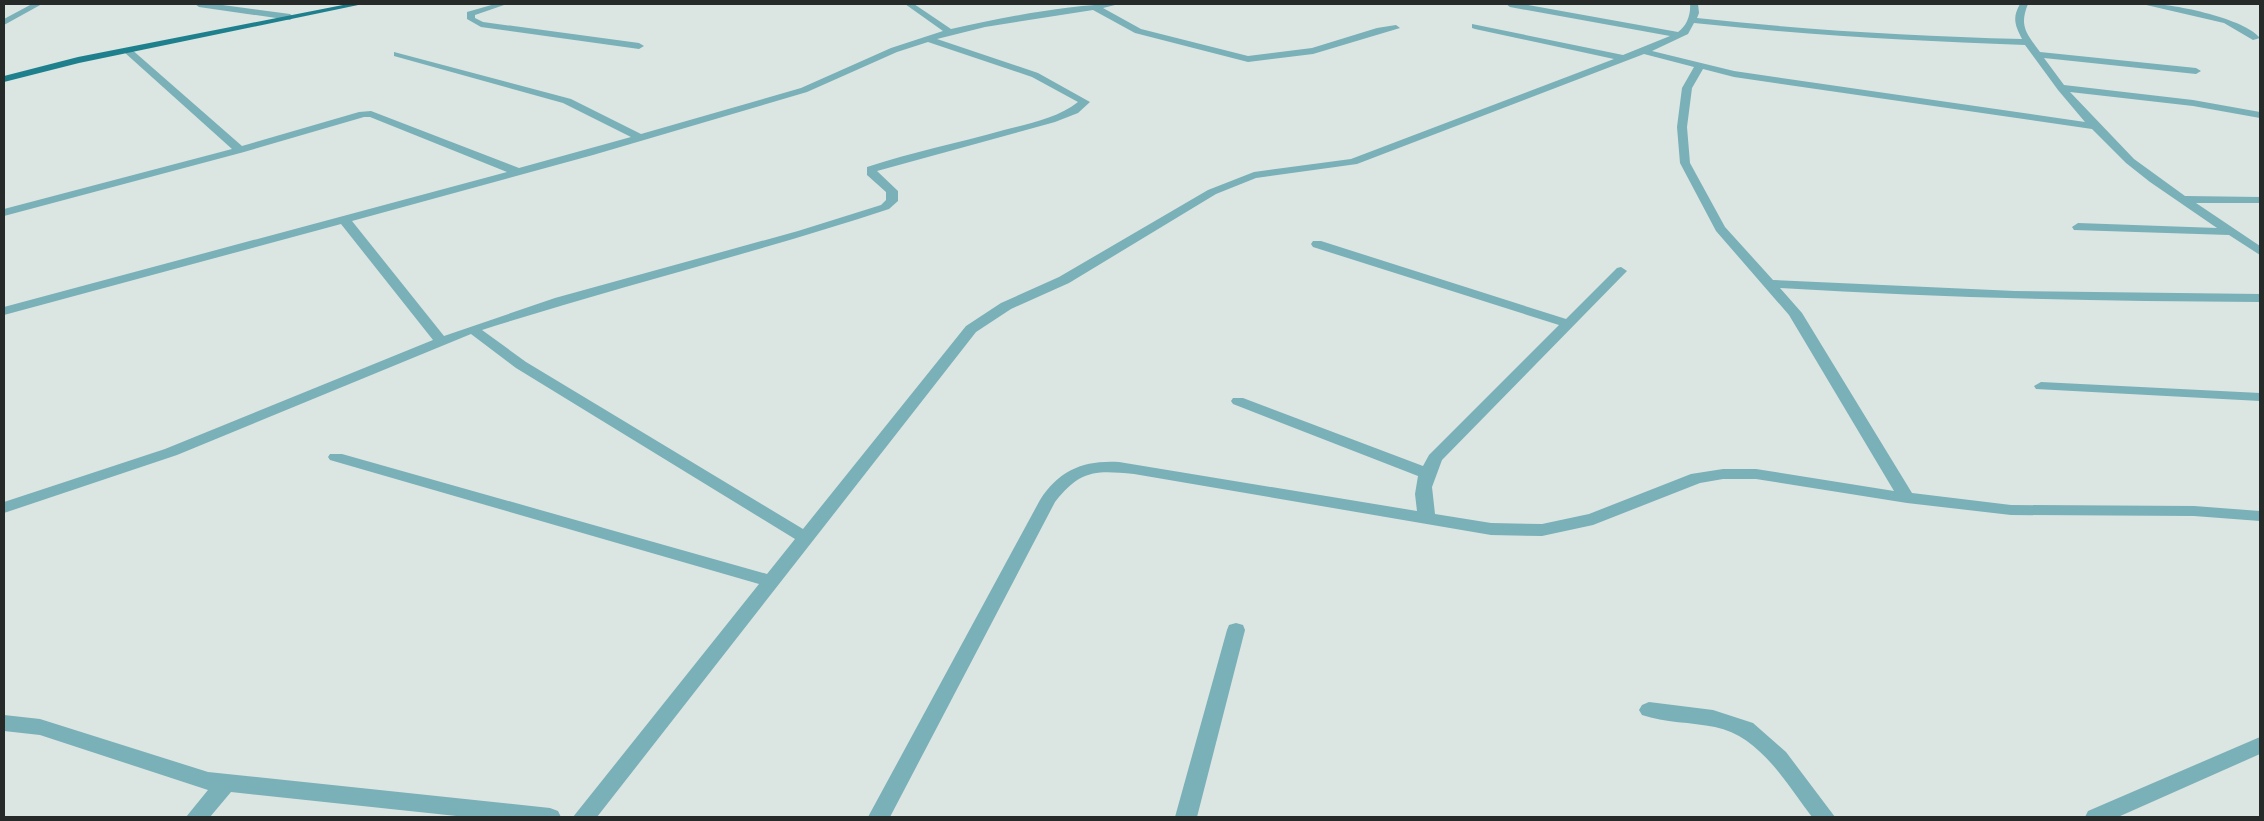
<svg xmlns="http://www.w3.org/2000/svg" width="2264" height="821" font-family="'Exo 2',sans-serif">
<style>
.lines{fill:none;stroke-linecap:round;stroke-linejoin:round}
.minor{fill:#7ab0b8;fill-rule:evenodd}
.major{fill:#1f808d;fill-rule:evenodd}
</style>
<rect width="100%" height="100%" fill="#dbe5e2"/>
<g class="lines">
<!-- minor -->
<path class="minor" d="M32,4H42L4,25V19Z
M195,4H215L290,14L294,17L290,20L199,7Z
M495,4H507L475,15V18L483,22L639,43L644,46L639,49L481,27L467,19V12Z
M905,4H914L951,29C1002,18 1068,4 1119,4L1103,8L1141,29L1248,56L1312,48L1377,28L1396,25L1400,28L1313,54L1248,62L1135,33L1093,10L985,27L937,39L1038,73L1090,102L1078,113L1055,122L877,171L898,191V201L889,209C755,253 617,287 482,330L526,362L803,529L966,326L1001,303L1059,277L1208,190L1254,172L1351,159L1614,59L1475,29L1472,28V24L1623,55L1670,36L1510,7L1506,4H1522L1678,32C1687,26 1691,14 1690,4H1698L1699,13L1697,18C1805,30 1913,36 2022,39C2015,25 2012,18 2020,4H2028C2019,26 2026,33 2040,52L2196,68L2201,71L2196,74L2044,58L2064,85L2193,100L2260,112V118L2193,106L2070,92L2134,159L2185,196L2260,197V203H2196L2260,246V255L2229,235L2074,230L2072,227L2078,223L2217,228L2150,182L2126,163L2092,129L1734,77L1703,69L1692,88L1687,127L1690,163L1725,227L1773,280L2015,291L2260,294V302C2100,301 1940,298 1780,288L1802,313L1912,493L2011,505L2194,506L2260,511V521L2194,516L2011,515L1907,503L1756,479H1723L1700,483L1593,525L1542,536L1491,535L1134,474C1095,470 1080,470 1055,502L890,817H868L1040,500C1059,470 1084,460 1119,462L1417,511L1415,494L1418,476L1233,404L1231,401L1233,398H1243L1423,466L1429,455L1559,325L1313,247L1311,244L1313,241H1321L1566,319L1617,268L1621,267L1627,271L1442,460L1432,487L1435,514L1491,523L1542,524L1589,514L1691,474L1723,469H1756L1894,491L1789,315L1716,231L1680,163L1677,127L1682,88L1694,67L1644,54L1357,164L1256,178L1216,194L1069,283L1011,309L976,332L597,817H573L759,584L330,460L328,457L330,454H342L767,574L795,539L516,368L471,334L177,455L4,513V502L165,449L433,340L341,224L4,315V307L507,172L370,117H364L244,152L4,216V209L232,149L124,52V48H130L242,146L359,112L371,111L519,168L631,137L563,103L394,56V52L571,99L641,134L801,88L891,48L943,31ZM1694,23C1805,35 1914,41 2025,45L2058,90L2085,122L1734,71L1652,51L1688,34ZM928,42L1032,77L1078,102C1058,118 1028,124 1004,130C958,143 912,152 867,167V175L886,192V200L881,205L798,231L555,298L444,336L352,221L593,155L807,92L897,52Z
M2142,4C2168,2 2244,18 2260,38L2253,40L2224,23Z
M2041,382L2260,393V401L2036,389L2034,386Z
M1236,623L1243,625L1245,630L1197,817H1175L1227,630L1229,625Z
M1649,702L1713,710L1753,723L1786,752L1835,817H1812C1786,783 1760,736 1715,727C1691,722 1665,723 1642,715L1639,710L1642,705Z
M4,715L40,719L208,772L550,808L558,811L561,817H466L231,792L210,817H186L208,790L40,735L4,731Z
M2260,737V754L2118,817H2085L2088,811Z"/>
<!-- major -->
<path class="major" d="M348,4H363L79,63L4,82V76L78,57Z"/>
</g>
<!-- border -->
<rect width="2264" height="821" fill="none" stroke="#262a29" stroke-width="10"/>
</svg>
